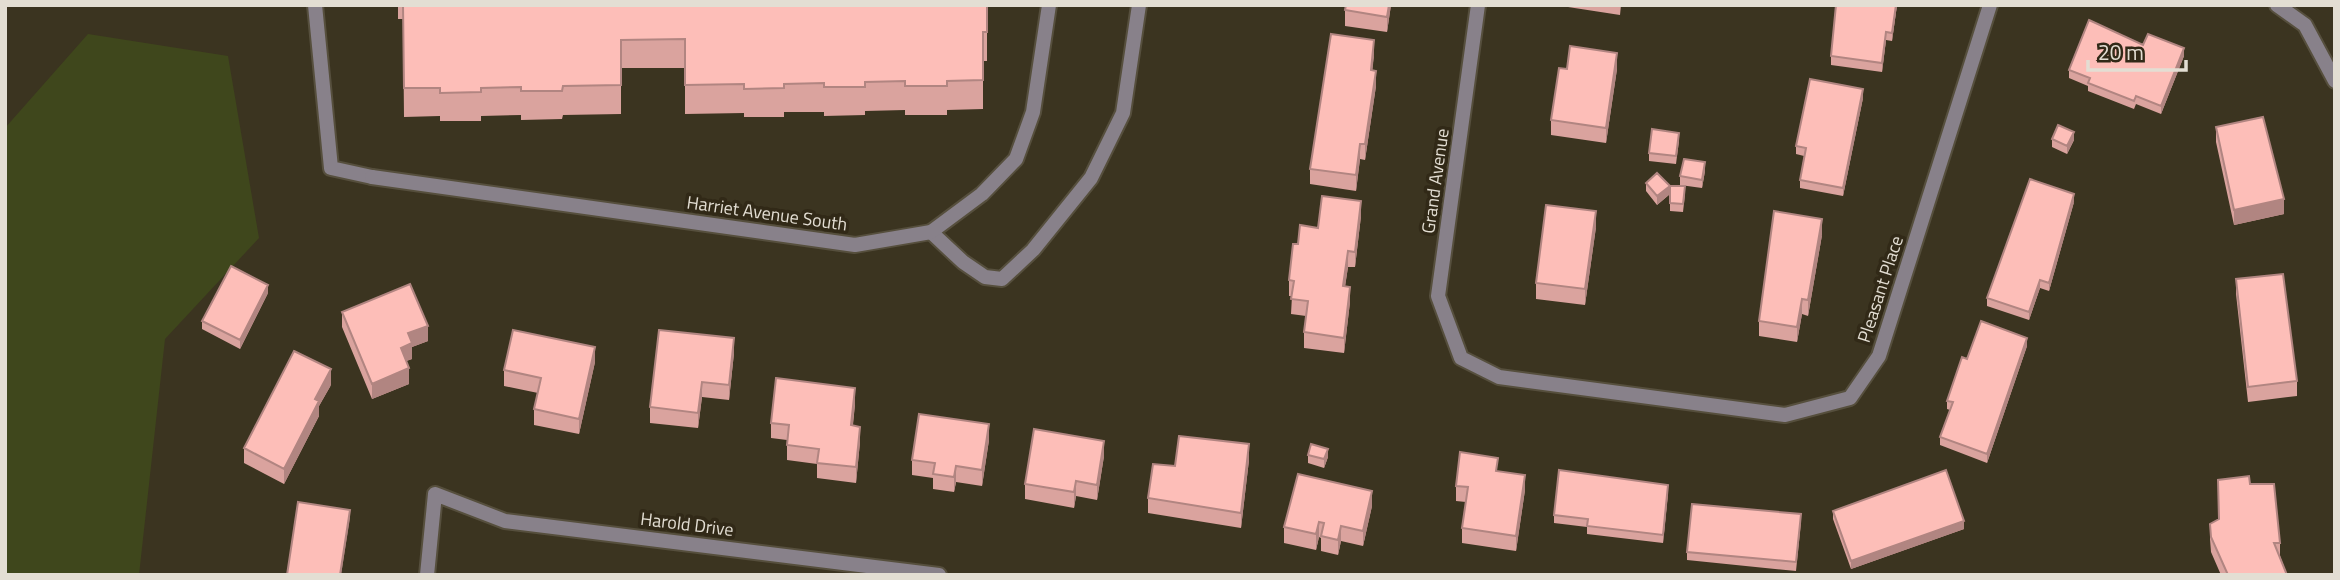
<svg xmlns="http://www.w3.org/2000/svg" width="2340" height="580" font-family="'Titillium Web',sans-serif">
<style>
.green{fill:#3f471c}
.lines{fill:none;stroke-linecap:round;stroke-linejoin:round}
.lane-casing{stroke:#564f3d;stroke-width:18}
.street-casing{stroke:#564f3d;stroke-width:18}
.lane{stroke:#88818a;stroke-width:14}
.street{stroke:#88818a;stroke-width:14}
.wall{fill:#daa39e}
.shaded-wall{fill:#b18581}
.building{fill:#fdbeb8;stroke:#b18581;stroke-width:2}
.labels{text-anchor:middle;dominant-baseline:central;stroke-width:7;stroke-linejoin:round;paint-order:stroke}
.street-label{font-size:18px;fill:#e3ded3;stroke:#312917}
</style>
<rect width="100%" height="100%" fill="#3b3420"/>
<!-- green -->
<path class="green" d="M88,34L228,56L259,238L165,339L139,575H5V128Z"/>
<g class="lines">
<!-- lane casing -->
<g class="lane-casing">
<path id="lane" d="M315,5L331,168L372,177
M931,232L963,262L985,277L1002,279L1033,250L1091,178L1123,113L1139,5"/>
</g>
<!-- street casing -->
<g class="street-casing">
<path id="street" d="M1478,5L1438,296L1461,358L1499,377L1785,415L1850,398L1879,356L1990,5
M2277,5L2305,25L2335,81
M372,177L855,245L931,232L982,194L1016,159L1033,112L1049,5
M427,575L435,494L505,521L939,575"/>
</g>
<!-- lane -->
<use href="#lane" class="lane"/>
<!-- street -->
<use href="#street" class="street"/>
</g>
<!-- wall -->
<path class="wall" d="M398,5H987V61H983V109L947,110V115H905V110L865,111V115L824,116V112H784V117H744V113L685,114V68H621V114L563,115L562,119L521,120V115L481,116V121H440V116L404,117L403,19H398Z
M1391,5L1387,32L1345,26V10Z
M1568,5H1621L1620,15L1568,7Z
M1897,5L1892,41L1886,40L1882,72L1831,65V56Z
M2143,45L2184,56L2161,114L2136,104L2134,109L2088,91V86L2069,78V70Z
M1374,55L1372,70L1376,86L1365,160L1360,159L1356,191L1310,184V169Z
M1567,69H1617L1606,143L1551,135V120Z
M1863,98L1843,196L1800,188V180L1804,156L1796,154V146Z
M2216,127L2284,214L2234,225L2216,142Z
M2052,139L2074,140L2067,154L2052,147Z
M1679,141L1676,164L1649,161V153Z
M1705,171L1702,188L1680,185V176Z
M1646,183L1670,194L1657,205L1646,191Z
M1670,186L1685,194L1683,212L1670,211Z
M2074,202L2049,291L2040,288L2029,320L1987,306V298Z
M1361,216L1355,267H1348L1345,286L1350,302L1344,353L1304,348V332L1306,316L1291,314L1292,296H1289V280L1298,244L1318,228Z
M1596,227L1585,305L1536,299V283Z
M1822,235L1808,316L1802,314L1797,342L1759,336V321Z
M2236,279L2297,381V396L2248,402L2236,294Z
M268,293L240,349L202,329V321Z
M342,312L428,341L412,347V359L406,361L409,384L372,399L342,327Z
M2027,346L1987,463L1940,445V437L1950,410L1947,409V401L1967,359Z
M734,353L729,400L702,397L698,428L650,423V407Z
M595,362L579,434L534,425V409L538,393L504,386V370Z
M331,385L319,406V416L284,484L244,463V448Z
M855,404L853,425L860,442L856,483L817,478V464L787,460V440L771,438V423Z
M989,440L982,486L956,482L954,492L933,489V478L912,475V460Z
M1308,455L1328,457L1324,468L1308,463Z
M1104,456L1097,500L1076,496L1074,508L1025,499V484Z
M1249,460L1241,528L1148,513V498L1175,466Z
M1498,471L1525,490L1516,551L1462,543V528L1466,502L1456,501V486Z
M2218,480L2250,484L2280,543V556L2287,575H2221L2211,552L2210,539V524L2219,519Z
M1668,493L1663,543L1587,534V527L1554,523V515Z
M1372,506L1363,546L1341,541L1338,555L1321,551V538L1319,537L1316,550L1284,543V527Z
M1833,511L1964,529L1851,569L1833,519Z
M1801,522L1796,571L1687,560V552Z"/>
<!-- shaded-wall -->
<path class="shaded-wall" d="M1389,5H1391L1387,32V17Z
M1896,5H1897L1892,41V33Z
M1886,32V40L1882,72V63Z
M1374,40V55L1371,85V70Z
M2184,48V56L2161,114V106Z
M1617,53V69L1606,143V128Z
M1376,71V86L1365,160V144Z
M1863,89V98L1843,196V188Z
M2074,132V140L2067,154V146Z
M1360,144V159L1356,191V175Z
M1705,162V171L1702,188V180Z
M1670,186V194L1657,205V196Z
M2074,194V202L2049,291V283Z
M2284,199V214L2234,225V210Z
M1361,201V216L1355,267V252Z
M1596,211V227L1585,305V289Z
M1822,219V235L1808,316V300Z
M1348,251V267L1343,301V286Z
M2040,280V288L2029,320V312Z
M268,285V293L240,349V340Z
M1350,287V302L1344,353V338Z
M1802,299V314L1797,342V327Z
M428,326V341L412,347V359L401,363V348L408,333Z
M734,338V353L729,400V385Z
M2027,338V346L1987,463V454Z
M595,347V362L579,434V419Z
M409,368V384L372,399V384Z
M331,369V385L319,406V416L284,484V469L315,399Z
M702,382V397L698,428V413Z
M855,388V404L851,440V425Z
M989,424V440L982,486V470Z
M860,427V442L856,483V467Z
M1104,441V456L1097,500V485Z
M1249,444V460L1241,528V513Z
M1328,449V457L1324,468V459Z
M956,466V482L954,492V477Z
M1525,475V490L1516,551V536Z
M1076,481V496L1074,508V492Z
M1668,485V493L1663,543V535Z
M1372,491V506L1363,546V531Z
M350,510V518L341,575H340Z
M1964,521V529L1851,569V561Z
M1319,522V537L1316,550V534Z
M1341,526V541L1338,555V540Z"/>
<!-- building -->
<path class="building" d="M403,5H987V32H983V80L947,81V86H905V81L865,82V87H824V83L784,84V88L744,89V84L685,85V39L621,40V85L563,86L562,91H521V87L481,88V92L440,93V88H404Z
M1346,5H1389L1387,17L1345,10Z
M1836,5H1896L1892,33L1886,32L1882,63L1831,56Z
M2089,20L2143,45L2148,34L2184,48L2161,106L2136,96L2134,101L2088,83L2090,78L2069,70Z
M1331,34L1374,40L1371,70L1376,71L1365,144H1360L1356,175L1310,169Z
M1570,46L1617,53L1606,128L1551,120L1559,68L1567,69Z
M1810,79L1863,89L1843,188L1800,180L1806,148L1796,146Z
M2263,117L2284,199L2234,210L2216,127Z
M2058,125L2074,132L2067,146L2052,139Z
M1652,129L1679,133L1676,156L1649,153Z
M1684,159L1705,162L1702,180L1680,176Z
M1657,173L1670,186L1657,196L1646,183Z
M2030,179L2074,194L2049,283L2040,280L2029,312L1987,298Z
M1670,186H1685L1683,204L1670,203Z
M1322,196L1361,201L1355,252L1348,251L1343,286L1350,287L1344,338L1304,332L1308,301L1291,299L1294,281L1289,280L1293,244H1298L1300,225L1318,228Z
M1546,205L1596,211L1585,289L1536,283Z
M1774,211L1822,219L1808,300L1802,299L1797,327L1759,321Z
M231,266L268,285L240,340L202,321Z
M2283,274L2297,381L2248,387L2236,279Z
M410,284L428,326L408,333L412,343L401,348L409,368L372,384L342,312Z
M1981,321L2027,338L1987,454L1940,437L1953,402L1947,401L1962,357L1967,359Z
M513,330L595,347L579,419L534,409L541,378L504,370Z
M659,330L734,338L729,385L702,382L698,413L650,407Z
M294,351L331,369L315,399L319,401L284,469L244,448Z
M776,378L855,388L851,425L860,427L856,467L817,463L819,449L787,445L789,425L771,423Z
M919,414L989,424L982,470L956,466L954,477L933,474L935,463L912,460Z
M1034,429L1104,441L1097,485L1076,481L1074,492L1025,484Z
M1179,436L1249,444L1241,513L1148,498L1153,464L1175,466Z
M1311,444L1328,449L1324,459L1308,455Z
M1460,452L1498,458L1496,471L1525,475L1516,536L1462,528L1468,487L1456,486Z
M1559,470L1668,485L1663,535L1587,526L1588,519L1554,515Z
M1946,470L1964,521L1851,561L1833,511Z
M1298,474L1372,491L1363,531L1341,526L1338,540L1321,536L1324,523L1319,522L1316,534L1284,527Z
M2249,476L2250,484H2274L2280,543H2274L2287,575H2228L2211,537L2210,524L2219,519L2218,480Z
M298,502L350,510L340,575H287Z
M1692,504L1801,514L1796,562L1687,552Z"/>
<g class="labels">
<!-- street labels -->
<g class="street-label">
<text transform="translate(1435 181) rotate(-82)">Grand Avenue</text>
<text transform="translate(767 213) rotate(8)">Harriet Avenue South</text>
<text transform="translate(1880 289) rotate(-72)">Pleasant Place</text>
<text transform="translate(687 524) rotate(7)">Harold Drive</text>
</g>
</g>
<!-- border -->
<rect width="2340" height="580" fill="none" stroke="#e3ded3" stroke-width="14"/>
<!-- scale -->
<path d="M2088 60v10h98v-10" fill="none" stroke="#e3ded3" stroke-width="3.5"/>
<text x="2098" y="60" font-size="21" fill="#e3ded3" stroke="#312917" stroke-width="5" paint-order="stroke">20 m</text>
</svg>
